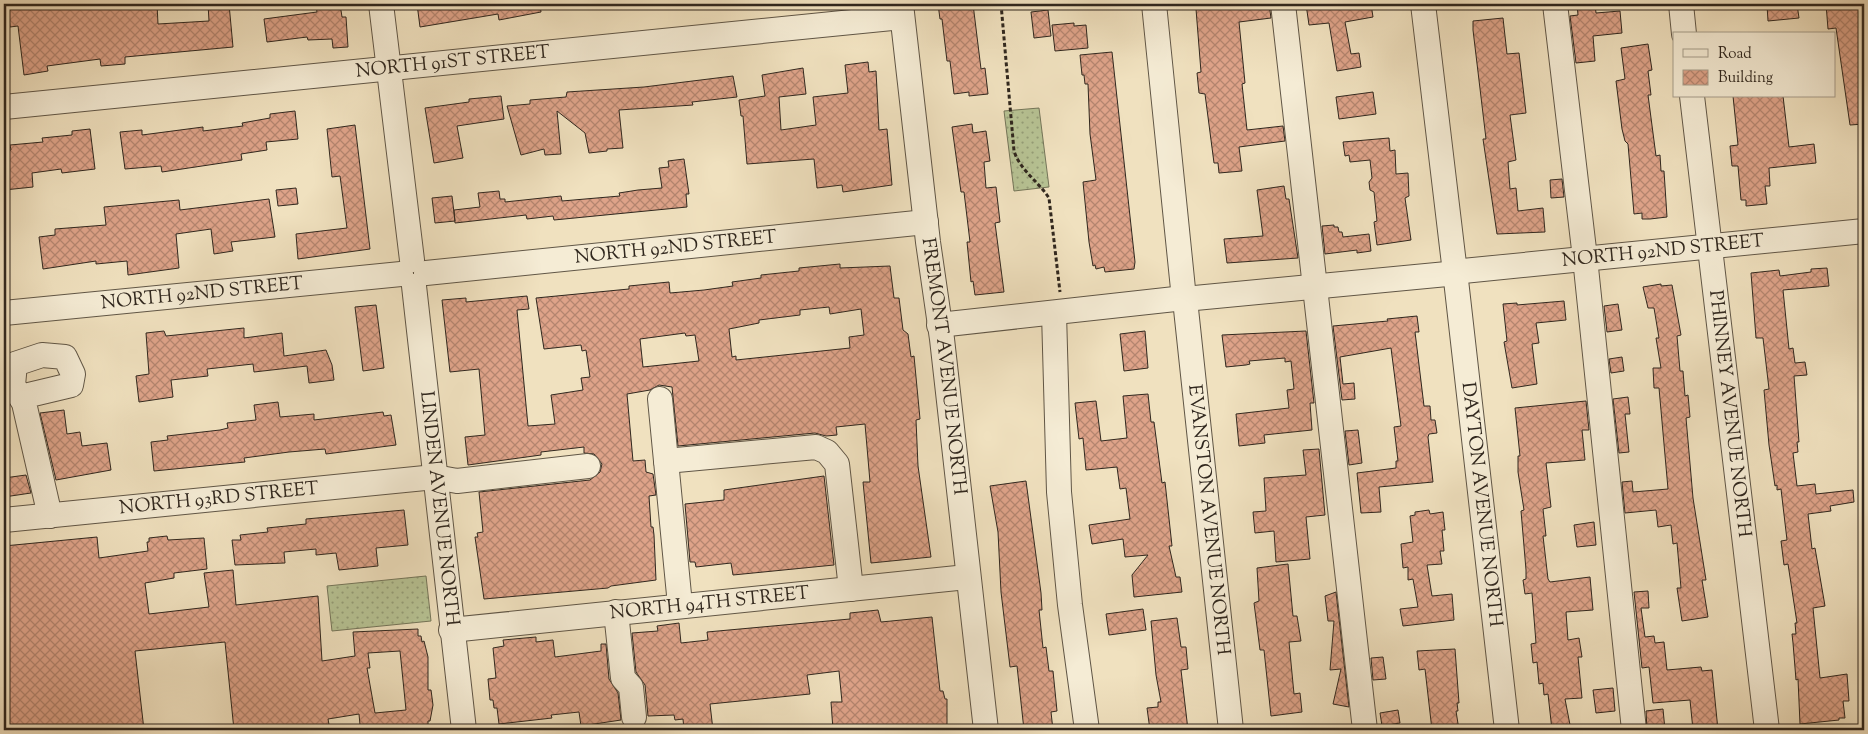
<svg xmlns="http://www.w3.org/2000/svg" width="1868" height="734" font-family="'Sorts Mill Goudy',serif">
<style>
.grass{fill:url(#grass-dots);stroke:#747559}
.building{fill:url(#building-cross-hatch);stroke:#30271e;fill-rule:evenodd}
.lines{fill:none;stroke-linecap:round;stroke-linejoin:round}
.minor-casing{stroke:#605646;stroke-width:26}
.path{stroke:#30271e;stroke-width:3;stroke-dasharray:4 2.5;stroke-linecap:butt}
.minor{stroke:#f5ecd5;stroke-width:24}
.labels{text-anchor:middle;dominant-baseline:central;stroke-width:5;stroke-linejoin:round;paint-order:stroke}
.street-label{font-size:19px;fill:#30271e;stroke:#f5ecd5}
</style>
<defs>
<pattern id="grass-dots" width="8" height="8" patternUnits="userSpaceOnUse" patternTransform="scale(1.25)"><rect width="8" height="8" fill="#b7c394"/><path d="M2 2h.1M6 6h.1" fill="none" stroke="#959e78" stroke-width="1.8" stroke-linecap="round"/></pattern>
<pattern id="building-cross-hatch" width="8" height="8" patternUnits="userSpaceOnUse" patternTransform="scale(1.25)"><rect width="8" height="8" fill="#dea389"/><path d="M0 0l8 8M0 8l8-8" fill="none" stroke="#b4856f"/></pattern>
</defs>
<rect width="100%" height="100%" fill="#f0e1bf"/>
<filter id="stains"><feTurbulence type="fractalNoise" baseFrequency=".004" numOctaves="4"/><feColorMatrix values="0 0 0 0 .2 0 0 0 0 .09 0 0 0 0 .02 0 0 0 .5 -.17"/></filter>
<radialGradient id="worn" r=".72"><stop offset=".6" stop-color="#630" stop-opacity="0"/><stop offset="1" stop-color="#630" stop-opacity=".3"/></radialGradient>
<!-- grass -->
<path class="grass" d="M1039,108L1049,187L1014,191L1004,111Z
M426,576L431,621L332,631L327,586Z"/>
<!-- building -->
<path class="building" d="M59,4H157L158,24L209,21L208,4H229L233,47L125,57V64L101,66L100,59L47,66L48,71L24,75L18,26L10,27L8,9Z
M316,4H340L342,17H346L348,47L333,48L332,39L308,40L307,37L267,42L264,19L317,12Z
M417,4H540L541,12L499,20L498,14L420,27Z
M938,4H973L981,69L985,68L988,94L969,96V92L954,94L950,61H947L942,19H940Z
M1200,4H1269L1271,18L1239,22L1245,83L1242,84L1247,130L1283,126L1285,141L1239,147L1242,171L1219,173L1218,163H1214L1205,94L1199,93L1197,73L1201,72L1196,9L1201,8Z
M1306,4H1371L1373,17L1345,22L1351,54L1359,53L1361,67L1337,71L1329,23L1309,25Z
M1577,4H1595L1596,13L1620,11L1622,33L1593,36L1595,61L1576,63L1570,16L1578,15Z
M1771,4H1797L1799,18L1768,21L1767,5Z
M1826,4H1864V124L1850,125L1836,28L1828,29Z
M1048,10L1051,36L1034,38L1031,12Z
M1503,18L1507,54L1519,53L1526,113L1510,115L1516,160L1508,162L1510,189L1516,188L1518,211L1543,208L1545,232L1497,234L1483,139H1486L1473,30V21Z
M1074,23V26L1086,25L1088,48L1055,51L1052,25Z
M1648,44L1652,70L1648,71L1651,95H1648L1656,156L1660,155L1661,171H1664L1667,217L1650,219H1642V213L1634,214L1628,144L1625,141L1622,129L1616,81L1625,79L1621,48Z
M1112,52L1135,262L1134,269L1105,272L1104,267L1096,269L1095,265L1093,266L1089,242L1083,182L1096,180L1090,134L1088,84H1085L1084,75H1082L1080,55Z
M868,62L869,72L876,71L879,130L887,129L892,185L843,192L842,185L817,188L814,159L747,164L743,116H741L739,100L765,96L762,75L803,68L806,94L779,97L781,130L816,125L813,97L848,93L845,65Z
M733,76L737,97L692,102L693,105L619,110L623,148L607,149V151L589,153L585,133L557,111L561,154L545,155L544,149L521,155L507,106L530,104V100L566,97L567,92L644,87Z
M1373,92L1376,114L1339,119L1336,97Z
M501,96L504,119L457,126L463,158L434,163L425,108L469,102V99Z
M1733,96H1783L1789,147L1814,144L1816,163L1769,168L1770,186H1765L1767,204L1746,206V200H1741L1738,166H1732L1730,146L1738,145Z
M295,111L298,139L266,142L267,150L241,154L242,160L162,172L161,166L125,169L120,132L142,130V135L203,127V131L243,126L242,123L270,118V114Z
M972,124L973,133L986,131L990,161L984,162L986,188L996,187L1000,222L995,223L1004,292L975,295L973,281L971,282L967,242H970L964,192H961L952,127Z
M355,125L370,249L298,259L296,234L347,228L340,176L332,177L327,129Z
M90,129L95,169L62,173L61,169L32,173L33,187L4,190V151L11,150L10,145L43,142L42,138L72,135V131Z
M1389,138L1390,151L1395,150L1396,174L1408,173L1409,196L1405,198L1411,240L1377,245L1374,222L1377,221L1374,192L1370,190L1369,182L1372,178L1370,160L1350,162L1349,155L1345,156L1343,142Z
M684,159L689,194H686L687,207L554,220L553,216L527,219L526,215L455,223L454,210L480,207L478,193L499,191L500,199H505V202L561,196L562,201L620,196L619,193L638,190L662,188L659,168L669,167L668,161Z
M1562,179L1564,197L1551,198L1550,180Z
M1284,186L1286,199H1289L1298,258L1227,263L1224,239L1263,236L1257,190Z
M296,188L298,204L278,206L276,190Z
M452,196L455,221L435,223L432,198Z
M269,199L275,237L231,242L233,251L214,254L211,229L176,234L179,268L128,275L127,261L96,264V261L43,269L39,237L55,235V229L106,225L104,207L179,200L180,210Z
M1334,225V227H1338L1339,232H1342L1343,237L1369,234L1371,251L1357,253V250L1325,254L1322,226Z
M840,264V268L890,266L894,298H899L903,330L908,334L911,357L914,356L920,419L916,420L918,466L931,557L871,563L863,482H870L865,424L836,427L837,435L826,436L815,433L678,446L672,387L659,385L650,390L627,394L633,461L645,460L646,472L653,474L656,495L649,496L651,527H653L654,535L656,580L611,586L608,588L484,599L475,537H478L477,533L483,532L479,492L590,480L600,472L602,464L594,454L584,453V447L541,452V455L468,465L465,437L485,435L479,369L450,372L442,300L466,298V302L527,296L529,309L517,310L528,426L555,424L551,395L583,390L581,378L590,377L586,350L582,351L581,345L544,349L536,298L629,289V286L669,282L670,293L704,290L733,286L732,282L761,278V275L799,271V268ZM829,307L830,314L861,309L864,335L849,337L850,348L736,360V356L732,357L729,329L759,323V320L800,315V310ZM685,333L686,336L695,335L699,361L643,367L640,339Z
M1827,268L1829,286L1783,290L1789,349L1793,348L1795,363L1805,362L1807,375L1794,376L1799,442H1797L1798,452L1793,453L1797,486L1815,484L1816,494L1853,490L1854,502L1830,506L1831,511L1808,514L1812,549L1815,548L1825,606L1813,608L1820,678L1847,674L1849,701H1843L1845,718H1839V720L1800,724L1798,679L1796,680L1793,643L1792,634H1796L1795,623H1797L1788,564L1784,565L1781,541L1787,540L1781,489L1777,490V485L1775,486L1769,445L1764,390L1769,389L1763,338H1756L1751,273L1779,270L1780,276L1811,272V269Z
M1661,284V286L1672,285L1681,335L1677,336L1680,371H1683L1685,396L1688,395L1690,417L1686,418L1693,498L1706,580H1702L1708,617L1682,621L1677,588H1681L1677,543L1673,544L1671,525L1658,527L1656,510L1625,513L1622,482L1632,481L1633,492L1668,489L1659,388H1654L1653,368H1661L1656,338H1659L1654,308H1648L1643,287Z
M1564,301L1566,320L1536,323L1539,343L1532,344L1537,384L1512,388L1504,342L1507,341L1503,304L1517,303V305Z
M1618,304L1622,330L1607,332L1604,306Z
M376,305L384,368L363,371L355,307Z
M1417,316L1419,332H1415L1424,406H1430L1431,420H1435L1437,433L1429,434L1428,437L1433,482L1379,487L1381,512L1361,513L1357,473L1396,468V461H1398L1394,427L1401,426L1391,348L1340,357L1343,384L1354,383L1355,399L1342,400L1333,326L1388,321L1387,319Z
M244,328V338L282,333L284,356L326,350L332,365L334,380L309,383L307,366L254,372L253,364L207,369L208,376L171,380L173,397L139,402L136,376L149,374L146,333L164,331L166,336Z
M1145,331L1148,368L1124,371L1120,334Z
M1306,331L1314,403H1310L1312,430L1264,435L1265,443L1239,446L1236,414L1289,408L1287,390L1294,389L1291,361L1285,362V358L1249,361L1250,364L1246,365L1226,367L1222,335Z
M1622,357L1624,371L1611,373L1609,359Z
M1148,394L1151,422H1154L1162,483L1165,482L1172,546H1169L1176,577H1180L1182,592L1134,597L1132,575L1148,555L1125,557L1123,539L1092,544L1089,525L1130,519L1126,488L1120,489L1117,467L1086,470L1083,438L1079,439L1075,403L1096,401L1101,441L1127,438L1123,396Z
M1628,397L1630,414H1625L1629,452L1619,453L1613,399Z
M1586,401L1589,430H1582L1585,460L1546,463L1551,507L1543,509L1546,536H1543L1548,579L1550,582L1590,577L1593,610L1566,612L1568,640L1579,638L1582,657H1578L1582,698L1565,699L1571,730H1552L1548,694L1544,695L1543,683L1539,684L1537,662L1533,663L1531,644L1536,643L1532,593L1525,594L1523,580L1526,579V570L1521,511L1524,510L1518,472V456H1520L1515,408Z
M278,402L280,417L314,414V420L383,412L384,416L391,415L396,445L326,454L325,449L289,452L244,458L245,462L154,471L151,442L168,440L167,436L220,430L228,428L227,423L256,420L254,405Z
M64,410L67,434L80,432L82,446L107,443L111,470L56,480L40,413Z
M1358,430L1362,463L1349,465L1345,431Z
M1319,449L1325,515L1306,517L1310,559L1276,562L1274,531L1255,533L1253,512L1266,511L1264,478L1306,475L1303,450Z
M26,475L31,493L4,497V478Z
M824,476L834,565L733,575L731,563L696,567L695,562H690L685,504L724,500V490Z
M1026,481L1041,593L1042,610H1039L1043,648L1046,647L1049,671H1053L1057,711L1051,712L1053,730H1024L1017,666L1010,667L1001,592L998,532L990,486Z
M404,510L408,545L376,548L378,566L339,570L336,553L316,555V549L284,552L285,563L235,565L232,540H241L240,535L268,532L267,528L306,524V519Z
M1429,510L1430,514L1443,512L1445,530H1442L1444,551H1440L1442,564L1427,565L1432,596L1452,594L1454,620L1403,626L1400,609L1418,607L1413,579L1408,580V567L1403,568L1401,544L1413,542L1410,516L1415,515V512Z
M1594,522L1596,545L1577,547L1574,525Z
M167,536L168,540L204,538L207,569L174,573V578L145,583L149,614L209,607L204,573L233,570L236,605L318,596L322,661L355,656L353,632L418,629V636H421L422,642L424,641L428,657V690H431L433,705L430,721H428V728L363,730V725H360L359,714L328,719L330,730H234L225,642L135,651L144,730H4V546L97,537L99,558L148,551L147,542H149V538ZM400,651L406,710L375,713L367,668H370L368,653Z
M1288,564L1293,616H1297L1301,641L1289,642L1294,694L1300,693L1302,712L1271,716L1264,650H1260L1254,603L1259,601L1257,568Z
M1648,591L1649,608H1641L1645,637L1654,636L1655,643L1664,642L1667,670L1701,667L1702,671L1712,670L1718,730H1693L1690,700L1653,703L1649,667L1642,668L1634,592Z
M1336,592L1349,707L1333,704L1341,669L1330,670L1334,621H1328L1325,596Z
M1143,609L1146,630L1109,635L1106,614Z
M878,610L881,622L932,617L940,691H943L945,699H947V725L894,730H833L831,702H842L839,671L807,675L810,694L710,704L713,730H684L683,719L675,720L674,715L648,716L645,685L636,672L632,633L658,631L657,626L679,623L681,643L708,640L707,632L850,619V613Z
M1177,618L1181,647H1186L1188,669L1181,670L1188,730H1150L1147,708L1158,707V702H1161L1156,675L1151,621Z
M536,637V642L553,640L555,657L601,651V644H606L609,679L618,693L621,720L581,726L579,712L551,715L552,718L499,724L497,708H494L493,700H490L488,679L496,678L493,648L504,646L503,640Z
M1455,649L1459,703H1457L1458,711H1456L1459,730H1432L1425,669L1419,670L1417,651Z
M1383,657L1386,679L1373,680L1371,658Z
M1613,688L1615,711L1596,713L1593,690Z
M1663,709L1665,730H1647L1646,711Z
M1398,710L1400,723L1382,726L1380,713Z"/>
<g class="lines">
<!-- minor casing -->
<g class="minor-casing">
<g id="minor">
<path d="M381,4L412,260"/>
<path id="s1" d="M901,4L928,242L942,339L986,730"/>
<path d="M1154,4L1183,289"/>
<path d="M1283,4L1365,730"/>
<path d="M1423,4L1454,264"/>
<path d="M1555,4L1585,258L1634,730"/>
<path d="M1681,4L1684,34"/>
<path id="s2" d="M1692,96L1767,730"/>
<path id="s3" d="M4,107L902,17"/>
<path id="s4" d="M1463,271L1864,231"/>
<path id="s5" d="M426,273L926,222"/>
<path id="s6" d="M1456,280L1507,730"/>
<path id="s7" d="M414,286L464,730"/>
<path d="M1195,298L1447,274"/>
<path id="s8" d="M1186,309L1231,730"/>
<path id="s9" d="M4,313L401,274"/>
<path d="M1054,313L1059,492L1070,605L1087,730"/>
<path d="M939,325L1175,299"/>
<path d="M660,399L680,605"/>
<path d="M24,403L13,385L15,364L42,355L65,357L73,374L71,385L29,395L24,403L50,516"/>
<path d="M666,461L816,447L827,452L837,464L851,589"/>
<path id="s10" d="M4,520L435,477L457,481L588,466"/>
<path d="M616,612L623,678L631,687L634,717"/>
<path id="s11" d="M451,630L967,577"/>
</g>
</g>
<!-- path -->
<path class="path" d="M1001,4L1014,151C1020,170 1038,181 1049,198L1060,292"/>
<!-- minor -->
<use href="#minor" class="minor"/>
</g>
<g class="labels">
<!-- street labels -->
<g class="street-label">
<text stroke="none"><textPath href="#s3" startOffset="451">NORTH 91ST STREET</textPath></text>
<text stroke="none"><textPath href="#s5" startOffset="251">NORTH 92ND STREET</textPath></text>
<text stroke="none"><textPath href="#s4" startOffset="201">NORTH 92ND STREET</textPath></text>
<text stroke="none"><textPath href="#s9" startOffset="199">NORTH 92ND STREET</textPath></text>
<text stroke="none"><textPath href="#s1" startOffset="365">FREMONT AVENUE NORTH</textPath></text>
<text stroke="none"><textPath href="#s2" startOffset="320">PHINNEY AVENUE NORTH</textPath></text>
<text stroke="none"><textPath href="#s10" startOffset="216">NORTH 93RD STREET</textPath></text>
<text stroke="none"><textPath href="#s6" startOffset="226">DAYTON AVENUE NORTH</textPath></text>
<text stroke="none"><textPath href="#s7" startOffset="224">LINDEN AVENUE NORTH</textPath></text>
<text stroke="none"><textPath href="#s8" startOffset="212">EVANSTON AVENUE NORTH</textPath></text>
<text stroke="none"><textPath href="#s11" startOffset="260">NORTH 94TH STREET</textPath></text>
</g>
</g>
<!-- margin -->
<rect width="1868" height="734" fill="none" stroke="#f0e1bf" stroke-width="20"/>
<rect x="5" y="5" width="1858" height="724" fill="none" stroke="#30271e" stroke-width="2.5"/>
<rect x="10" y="10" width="1848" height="714" fill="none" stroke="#30271e"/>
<!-- legend -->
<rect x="1673" y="32" width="162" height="65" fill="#f5ecd5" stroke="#a69d8c"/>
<rect x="1683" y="49" width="25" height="8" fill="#f5ecd5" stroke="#a69d8c"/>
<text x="1718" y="58" font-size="15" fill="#30271e">Road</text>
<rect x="1683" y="70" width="25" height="15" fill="url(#building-cross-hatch)" stroke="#a69d8c"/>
<text x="1718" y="82" font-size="15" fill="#30271e">Building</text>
<rect width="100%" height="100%" filter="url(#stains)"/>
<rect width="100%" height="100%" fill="url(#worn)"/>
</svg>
